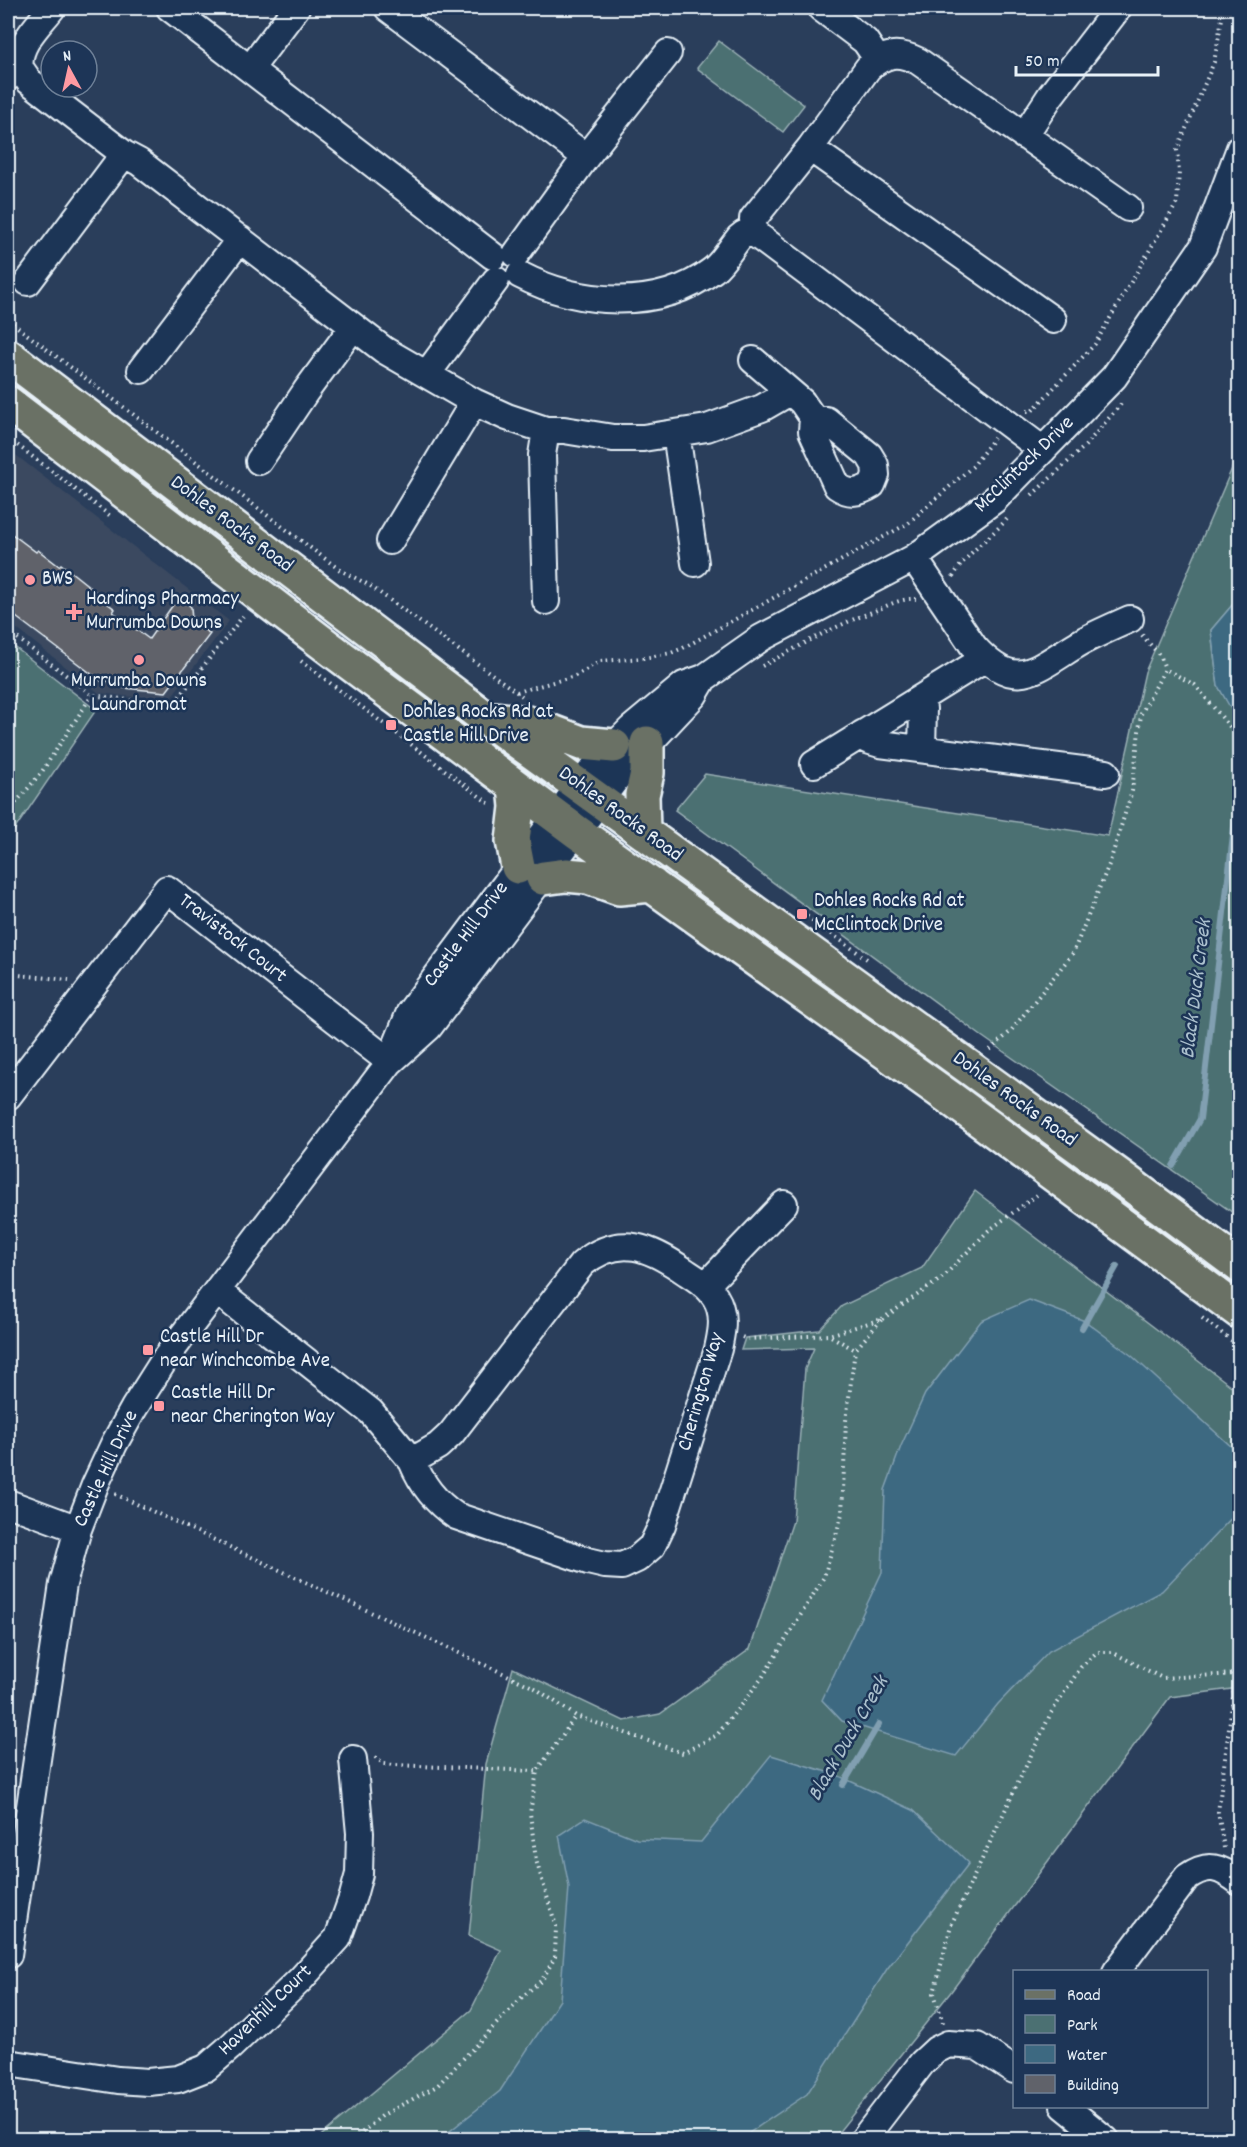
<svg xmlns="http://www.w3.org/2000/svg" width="1247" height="2147" font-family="Dekko,sans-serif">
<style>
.built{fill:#3a4960}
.green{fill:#4b7072;stroke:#9ab0b5;stroke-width:1.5}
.water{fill:#3d6981;stroke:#819fb1;stroke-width:1.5}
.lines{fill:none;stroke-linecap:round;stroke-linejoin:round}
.stream{stroke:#819fb1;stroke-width:6}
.building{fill:#60626a;stroke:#e8f1f8;stroke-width:1.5}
.minor-casing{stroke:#e8f1f8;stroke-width:30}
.major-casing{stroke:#e8f1f8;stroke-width:38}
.path{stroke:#e8f1f8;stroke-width:4;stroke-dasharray:1.5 4.5;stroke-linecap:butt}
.minor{stroke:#1d3557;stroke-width:26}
.major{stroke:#6b7165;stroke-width:33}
.poi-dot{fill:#ff9aa2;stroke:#1d3557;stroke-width:2}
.labels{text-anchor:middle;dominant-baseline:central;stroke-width:5;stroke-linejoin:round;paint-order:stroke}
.street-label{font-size:21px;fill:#e8f1f8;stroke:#1d3557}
.poi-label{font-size:21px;fill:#e8f1f8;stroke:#1d3557;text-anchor:start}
.water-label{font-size:22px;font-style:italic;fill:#acc1ce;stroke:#1d3557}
</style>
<rect width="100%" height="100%" fill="#2a3e5b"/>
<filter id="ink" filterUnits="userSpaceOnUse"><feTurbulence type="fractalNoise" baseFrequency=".0167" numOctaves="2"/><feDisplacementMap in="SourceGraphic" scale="12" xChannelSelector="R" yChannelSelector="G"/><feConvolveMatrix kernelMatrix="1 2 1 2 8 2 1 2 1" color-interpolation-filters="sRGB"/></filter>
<g filter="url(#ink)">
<!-- built -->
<path class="built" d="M8,449L229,621L168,701L99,693L8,622Z"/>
<!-- green -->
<path class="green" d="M719,41L804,105L783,132L697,68Z
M1239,452V597L1211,630L1218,686L1240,723L1239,1217L980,1035L675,810L705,774L1108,836L1145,672Z
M8,642L96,710L8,839Z
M975,1191L1239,1392V1688L1170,1697L950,1993L833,2139L316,2140L471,2010L501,1950L469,1936L486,1764L513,1668L624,1721L660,1714L750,1649L793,1521L805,1369L814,1348L741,1350L745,1338L819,1330L842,1306L922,1268Z"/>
<!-- water -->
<path class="water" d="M1239,597V723L1218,686L1211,630Z
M1029,1300L1085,1321L1132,1356L1235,1450L1239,1470V1510L1162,1591L1049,1651L998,1704L956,1756L842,1721L822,1700L882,1572L885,1490L901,1446L925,1394L981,1321Z
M771,1755L837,1775L913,1810L969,1863L887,1969L807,2094L740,2139H440L500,2091L560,2000L569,1887L559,1835L585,1818L637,1839L701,1842Z"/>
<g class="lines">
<!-- stream -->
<path class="stream" d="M1173,1166L1200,1119L1235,818L1240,810
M1082,1328L1117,1266
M843,1785L879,1724"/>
</g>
<!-- building -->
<path class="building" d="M8,531L36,552L38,550L59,566L61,564L95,591L93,593L115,609L113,612L149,639L175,602L184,601L191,607L192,621L210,634L166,692L124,688L110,678L105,684L8,611Z"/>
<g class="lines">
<!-- minor casing -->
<g class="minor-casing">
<path id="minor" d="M170,8L493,256
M388,8L586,157
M821,8L865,41L878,60
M20,68L29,81L124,154L139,162L384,350L474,402L507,417L546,430H564L613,438H643L707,428L762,408L790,392
M250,69L296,8
M8,77L20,68C16,45 39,25 52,8
M1024,136L1051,95L1118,8
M810,148L1053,320
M754,233L753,219L810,148L868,68C886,53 897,51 918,61L1128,208
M516,254L586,157L668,53
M520,275C578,305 658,312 713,270C723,262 731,248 739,238L744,234L754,233L1043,450
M28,282L124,154
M753,360L802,402L813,418L812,431L837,486C850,495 859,493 872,485L876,475L875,465L869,455L826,420L813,418
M141,370L240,239
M427,374L496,280
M546,430L542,455L546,601
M676,433L695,563
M259,461L306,391L353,327
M390,541L474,402
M914,558L974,647C1018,696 1037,667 1083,641C1098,633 1114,626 1130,619
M920,699L923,709L922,749
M862,734L867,740L880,744L1106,773
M814,764L984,659
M392,1056L410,1012L579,786L600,760L631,729L684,685L704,678L761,638L914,558L994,500L1114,377L1203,247L1240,148
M8,1096L167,889L390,1062
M706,1285L784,1204
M217,1291L371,1412L412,1461L438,1446L451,1434L582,1264C620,1233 650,1247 686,1272C700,1281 715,1290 720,1308C724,1321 721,1335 718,1349L662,1525L652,1546L637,1559L622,1566L605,1565L588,1561L456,1516C435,1502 422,1485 412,1461
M8,1503L78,1529
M8,1955L63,1584L78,1529L95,1485L114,1444L134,1408L165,1359L390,1062L429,1027L620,774L694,695L704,678
M1116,1972L1187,1877C1208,1862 1220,1867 1240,1882
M8,2063L118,2080L148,2082L178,2079L206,2068L229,2048L300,1980L338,1938L353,1896L359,1874L360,1833L353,1759
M1064,2106L1106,2140
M863,2140L922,2063L936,2050L948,2044L977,2046L1014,2070"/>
</g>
<!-- major casing -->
<g class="major-casing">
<path id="major" d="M8,356L484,717L1122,1178L1240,1266
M8,403L328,647L577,832L950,1098L1240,1312
M495,719L528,723L581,743L614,746
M515,786L517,807L513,841L518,867
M643,831L642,795L647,773V743
M543,878L566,875L588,877L619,888L652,885"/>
</g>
<!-- path -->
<path class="path" d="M1233,233L1240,222
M8,320L340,570L369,585L522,696
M1027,411H1032L1095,344L1177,203L1179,172L1177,150L1214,62L1224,8
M8,438L113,518
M1032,495L1085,446L1121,404
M953,577C966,553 989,539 1007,519
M8,631L92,695L172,706L243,616
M1142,635L1161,657L1165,669
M301,661L491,805
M762,666C798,647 834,626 872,612C888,606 899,598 916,599
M517,692L575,676L600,661L644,658L671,653L683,648L907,524L973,466L994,438
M8,812L41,773L92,695
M802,913L867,959
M8,974L69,980
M990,1050L1010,1032L1073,953L1110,862L1132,791L1141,714L1165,669L1195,685L1240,739
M1202,1318L1240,1347
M882,1319L941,1279L988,1231L1037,1195
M742,1337L747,1339L829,1335L855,1350L882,1319L829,1335
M115,1494L535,1688L576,1716L683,1753L717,1735L762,1678L824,1577L842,1514L846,1421L855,1350
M375,1757L384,1764L394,1765L537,1771
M1224,1848L1218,1812L1236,1674
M943,2023L934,1993L951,1925L1051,1713L1081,1667L1097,1652H1112L1162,1678L1236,1674L1240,1671
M353,2140L383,2115L437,2086L523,1996L542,1980L555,1957L556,1926L536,1860L530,1813L537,1771L576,1716"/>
<!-- minor -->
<use href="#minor" class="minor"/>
<!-- major -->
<use href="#major" class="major"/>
</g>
</g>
<!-- markers -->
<g class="poi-dot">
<circle cx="30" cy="580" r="6"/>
<path d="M71 603h6v6h6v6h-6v6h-6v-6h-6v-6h6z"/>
<circle cx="139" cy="660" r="6"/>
<rect x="385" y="719" width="12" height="12" rx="3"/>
<rect x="796" y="908" width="12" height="12" rx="3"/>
<rect x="142" y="1344" width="12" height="12" rx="3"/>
<rect x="153" y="1400" width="12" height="12" rx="3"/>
</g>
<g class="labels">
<!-- street labels -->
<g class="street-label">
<text transform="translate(1025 465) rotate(-44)">McClintock Drive</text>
<text transform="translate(231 525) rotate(37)">Dohles Rocks Road</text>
<text transform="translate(620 815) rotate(36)">Dohles Rocks Road</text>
<text transform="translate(467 935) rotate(-53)">Castle Hill Drive</text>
<text transform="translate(232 939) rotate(38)">Travistock Court</text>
<text transform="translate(1014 1100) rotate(36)">Dohles Rocks Road</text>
<text transform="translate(702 1392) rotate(-74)">Cherington Way</text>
<text transform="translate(107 1469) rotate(-65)">Castle Hill Drive</text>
<text transform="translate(266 2011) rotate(-44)">Havenhill Court</text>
</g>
<!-- poi labels -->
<g class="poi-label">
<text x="42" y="580">BWS</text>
<text x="86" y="600">Hardings Pharmacy<tspan x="86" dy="24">Murrumba Downs</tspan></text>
<text x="139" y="682" text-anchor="middle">Murrumba Downs<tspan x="139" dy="24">Laundromat</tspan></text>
<text x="403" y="713">Dohles Rocks Rd at<tspan x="403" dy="24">Castle Hill Drive</tspan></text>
<text x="814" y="902">Dohles Rocks Rd at<tspan x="814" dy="24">McClintock Drive</tspan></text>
<text x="160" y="1338">Castle Hill Dr<tspan x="160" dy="24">near Winchcombe Ave</tspan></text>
<text x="171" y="1394">Castle Hill Dr<tspan x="171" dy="24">near Cherington Way</tspan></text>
</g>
<!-- water labels -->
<g class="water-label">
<text transform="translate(1197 989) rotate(-83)">Black Duck Creek</text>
<text transform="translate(849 1739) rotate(-60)">Black Duck Creek</text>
</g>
</g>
<!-- margin -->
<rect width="1247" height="2147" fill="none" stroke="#1d3557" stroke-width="30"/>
<rect x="15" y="15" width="1217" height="2117" fill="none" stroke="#e8f1f8" stroke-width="2" filter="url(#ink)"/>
<!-- legend -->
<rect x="1013" y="1970" width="195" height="138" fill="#1d3557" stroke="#6e8097" stroke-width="1.5"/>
<rect x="1025" y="1990" width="30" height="9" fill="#6b7165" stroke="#6e8097" stroke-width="1.5"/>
<text x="1067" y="2000" font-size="18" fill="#e8f1f8">Road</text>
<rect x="1025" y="2015" width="30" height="18" fill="#4b7072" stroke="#6e8097" stroke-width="1.5"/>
<text x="1067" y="2030" font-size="18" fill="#e8f1f8">Park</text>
<rect x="1025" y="2045" width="30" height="18" fill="#3d6981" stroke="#6e8097" stroke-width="1.5"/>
<text x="1067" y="2060" font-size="18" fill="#e8f1f8">Water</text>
<rect x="1025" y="2075" width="30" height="18" fill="#60626a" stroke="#6e8097" stroke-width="1.5"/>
<text x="1067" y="2090" font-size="18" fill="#e8f1f8">Building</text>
<!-- north arrow -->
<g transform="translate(69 69) rotate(352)"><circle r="28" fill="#1d3557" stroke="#6e8097" stroke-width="1.5"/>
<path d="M0-4.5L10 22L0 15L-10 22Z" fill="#ff9aa2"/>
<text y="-9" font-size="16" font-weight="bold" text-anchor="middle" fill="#e8f1f8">N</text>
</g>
<!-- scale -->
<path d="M1016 66v9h142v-9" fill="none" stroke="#e8f1f8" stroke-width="3"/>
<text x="1025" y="66" font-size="18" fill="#e8f1f8" stroke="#1d3557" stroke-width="4.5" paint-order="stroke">50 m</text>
</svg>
